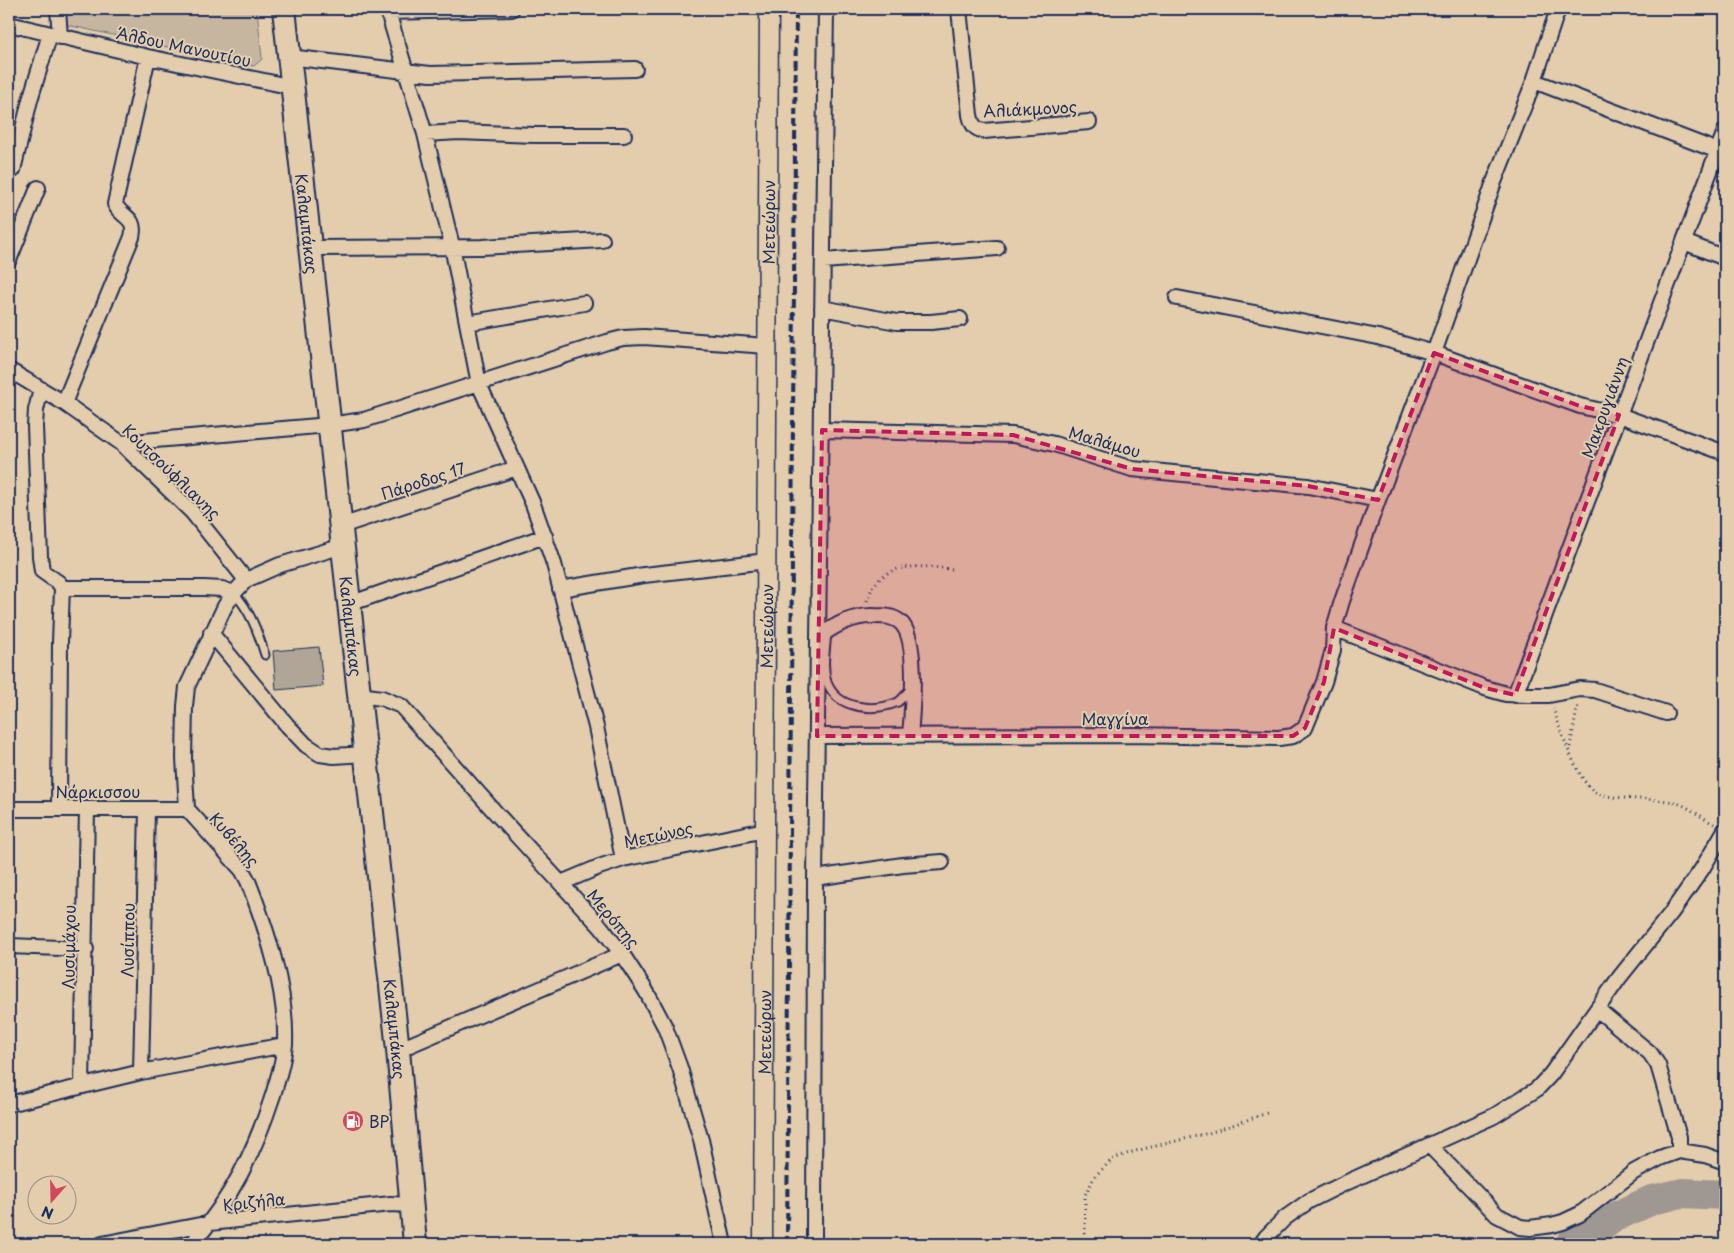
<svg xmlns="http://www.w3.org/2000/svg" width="1734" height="1253" font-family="'Playpen Sans',sans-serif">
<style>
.green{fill:#c6b6a0;stroke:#70727f}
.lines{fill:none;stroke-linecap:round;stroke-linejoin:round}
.river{stroke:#9f9792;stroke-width:30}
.building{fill:#b1a598;stroke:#1b2f5e}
.service-casing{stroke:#1b2f5e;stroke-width:11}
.minor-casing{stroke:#1b2f5e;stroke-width:18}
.tertiary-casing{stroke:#1b2f5e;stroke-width:21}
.primary-casing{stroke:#1b2f5e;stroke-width:26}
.path{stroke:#1b2f5e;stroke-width:3;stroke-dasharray:1 4;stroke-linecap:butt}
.service{stroke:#e3cdac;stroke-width:7}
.minor{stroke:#e3cdac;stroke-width:14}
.tertiary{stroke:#e3cdac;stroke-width:18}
.primary{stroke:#e3cdac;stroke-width:22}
.rail{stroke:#1b2f5e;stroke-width:4;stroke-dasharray:8 4;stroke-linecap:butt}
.marked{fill:#c2185b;fill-opacity:0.2;stroke:#c2185b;stroke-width:4;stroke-dasharray:10 6;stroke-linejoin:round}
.labels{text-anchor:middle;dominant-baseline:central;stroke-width:4;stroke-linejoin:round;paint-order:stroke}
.street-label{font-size:16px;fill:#1b2f5e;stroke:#e3cdac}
.poi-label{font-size:16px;fill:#1b2f5e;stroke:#e3cdac;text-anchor:start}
</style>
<rect width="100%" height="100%" fill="#e3cdac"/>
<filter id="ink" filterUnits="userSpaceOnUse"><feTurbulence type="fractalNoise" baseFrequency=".02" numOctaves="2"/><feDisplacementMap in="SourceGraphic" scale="10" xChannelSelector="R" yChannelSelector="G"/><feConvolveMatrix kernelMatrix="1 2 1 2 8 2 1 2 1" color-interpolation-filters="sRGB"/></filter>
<g filter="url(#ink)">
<!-- green -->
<path class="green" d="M66,9H257L262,59L254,66L67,25Z"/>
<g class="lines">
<!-- river -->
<path class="river" d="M1570,1244L1585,1238L1612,1218L1652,1200L1682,1193L1725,1195"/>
</g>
<!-- building -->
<path class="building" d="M319,647L323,686L276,690L273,651Z"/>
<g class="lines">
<!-- service casing -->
<g class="service-casing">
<path id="service" d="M234,593C250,610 258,632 265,655
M827,632C826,648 822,666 827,682C837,710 875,712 898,702C903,699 907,692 911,688"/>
</g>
<!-- minor casing -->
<g class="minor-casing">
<path id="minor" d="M58,9L60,37
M387,9L425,134L452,246L479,384L533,504L554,564L596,727L623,859
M959,9L970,115C972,124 974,129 984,131L1089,122
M388,12L512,9
M9,24L148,57L293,87
M289,57L430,74L635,69
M1534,81L1718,151
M425,134L459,132L534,135H624
M13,170L30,100L50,34
M1684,242L1725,258
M311,248L482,247L602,240
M9,260L38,188
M823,261L997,248
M1177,298L1378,337L1434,353L1580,406L1619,415L1725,453
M822,308L897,322H931L960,319
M467,323L584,303
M9,370L64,403L121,443L192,512L246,580
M41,389L36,410L35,426L40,556L42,571L59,583L62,588
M64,403L132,237C137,216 121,218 115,204L148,57
M822,430L1013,435L1054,444L1132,469L1308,486L1378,500
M121,443L329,425L364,420L607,342L623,338L644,337L767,346
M341,526L517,468
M62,588H204L222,589L234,593
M560,589L644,575L767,561
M349,604L545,536
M1334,628L1485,688L1506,694L1528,695H1549L1580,689L1595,690L1666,713
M211,633L287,725L306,745L320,754L334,756L365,754
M818,638C834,625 854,615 875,616C884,616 893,616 900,622C919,637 912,713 910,736
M359,695L382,698L401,706L495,812L601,927L622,954L646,991L665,1027L680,1068L701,1140L724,1244
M1515,695L1725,131
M817,736L1136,735L1279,738L1293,736L1305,728L1324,682L1333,650L1334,628L1342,601L1378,500L1434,353L1494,182L1534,81L1558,9
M9,809H187
M59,809L60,642L62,588
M815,878L903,865L942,862
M561,883L599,867L623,859L765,830
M9,946L86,949
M1597,1009L1650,1053L1658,1065L1679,1137V1151
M398,1050L622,954
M141,1072L147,809
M82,1086L87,809
M9,1104L141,1072L285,1045
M1430,1146L1497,1215L1520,1227L1530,1228L1552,1225L1563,1222L1580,1214L1634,1172L1660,1158L1679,1151L1705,1155L1725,1162
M102,1244L210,1223L391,1204L411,1205
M192,1244C232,1198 254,1153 273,1095C278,1078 284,1061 285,1043C287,990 267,930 248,881L242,870L187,809L184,758L185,706L187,687L225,606L234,593L246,580L280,565L343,546
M814,1244L815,878L826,9
M1261,1244L1266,1237L1285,1218L1309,1201L1341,1185L1494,1116L1537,1089L1551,1074L1619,978L1671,913L1702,869L1725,830"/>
</g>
<!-- tertiary casing -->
<g class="tertiary-casing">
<g id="tertiary">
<path id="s1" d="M763,1244L769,9"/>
</g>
</g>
<!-- primary casing -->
<g class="primary-casing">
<g id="primary">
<path id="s2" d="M284,9L398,1050L415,1244"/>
</g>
</g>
<!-- path -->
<path class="path" d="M867,601C880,559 918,566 953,569
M1553,708C1560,728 1577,781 1595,792C1607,800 1655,798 1674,802C1689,806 1700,817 1714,824
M1570,747L1578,704
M1085,1244V1195L1095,1176L1113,1159L1135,1151L1209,1133L1270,1112"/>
<!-- service -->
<use href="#service" class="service"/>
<!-- minor -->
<use href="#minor" class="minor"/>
<!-- tertiary -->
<use href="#tertiary" class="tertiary"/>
<!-- primary -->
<use href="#primary" class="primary"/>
<!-- rail -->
<path class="rail" d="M787,1244L796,9"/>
</g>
</g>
<!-- marked area -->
<path class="marked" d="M1434,353L1580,406L1619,415L1515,695L1485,688L1334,628L1324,682L1305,728L1293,736H817L822,430L1013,435L1132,469L1308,486L1378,500Z"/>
<!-- icons -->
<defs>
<g id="fuel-disc" transform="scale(1.125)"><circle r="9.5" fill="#d1495b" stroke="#e3cdac"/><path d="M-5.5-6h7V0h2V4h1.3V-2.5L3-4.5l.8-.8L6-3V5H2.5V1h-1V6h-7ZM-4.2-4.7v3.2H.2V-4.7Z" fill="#fff"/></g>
</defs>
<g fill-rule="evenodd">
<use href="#fuel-disc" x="353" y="1121"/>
</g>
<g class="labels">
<!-- street labels -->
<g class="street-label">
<text transform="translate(184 46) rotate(12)">Άλδου Μανουτίου</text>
<text transform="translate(1030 108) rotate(-3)">Αλιάκμονος</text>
<text stroke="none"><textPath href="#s1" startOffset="1022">Μετεώρων</textPath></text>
<text stroke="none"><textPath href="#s2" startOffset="216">Καλαμπάκας</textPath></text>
<text transform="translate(1604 407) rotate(-70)">Μακρυγιάννη</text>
<text transform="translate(1105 441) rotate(16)">Μαλάμου</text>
<text transform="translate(172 471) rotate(44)">Κουτσούφλιανης</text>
<text transform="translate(423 480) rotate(-18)">Πάροδος 17</text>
<text stroke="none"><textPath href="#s2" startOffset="621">Καλαμπάκας</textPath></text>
<text stroke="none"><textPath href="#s1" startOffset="618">Μετεώρων</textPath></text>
<text x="1115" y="718">Μαγγίνα</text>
<text x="98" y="791">Νάρκισσου</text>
<text transform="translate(658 834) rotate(-12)">Μετώνος</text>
<text transform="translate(235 839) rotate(49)">Κυβέλης</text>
<text transform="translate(614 918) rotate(50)">Μερόπης</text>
<text transform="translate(127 940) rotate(-89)">Λυσίππου</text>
<text transform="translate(68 947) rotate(-89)">Λυσιμάχου</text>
<text stroke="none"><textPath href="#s2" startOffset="1026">Καλαμπάκας</textPath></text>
<text stroke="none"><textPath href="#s1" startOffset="212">Μετεώρων</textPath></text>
<text transform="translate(254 1201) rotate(-6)">Κριζήλα</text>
</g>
<!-- poi labels -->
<g class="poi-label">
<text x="369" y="1121">BP</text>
</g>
</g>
<!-- margin -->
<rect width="1734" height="1253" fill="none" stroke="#e3cdac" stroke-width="30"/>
<rect x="15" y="15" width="1704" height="1223" fill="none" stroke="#1b2f5e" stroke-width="2" filter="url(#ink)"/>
<!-- north arrow -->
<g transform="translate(52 1200) rotate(200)"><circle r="24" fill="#e3cdac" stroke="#938e8d"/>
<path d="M0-4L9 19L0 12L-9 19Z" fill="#d1495b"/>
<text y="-8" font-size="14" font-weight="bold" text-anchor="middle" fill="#1b2f5e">N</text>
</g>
</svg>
